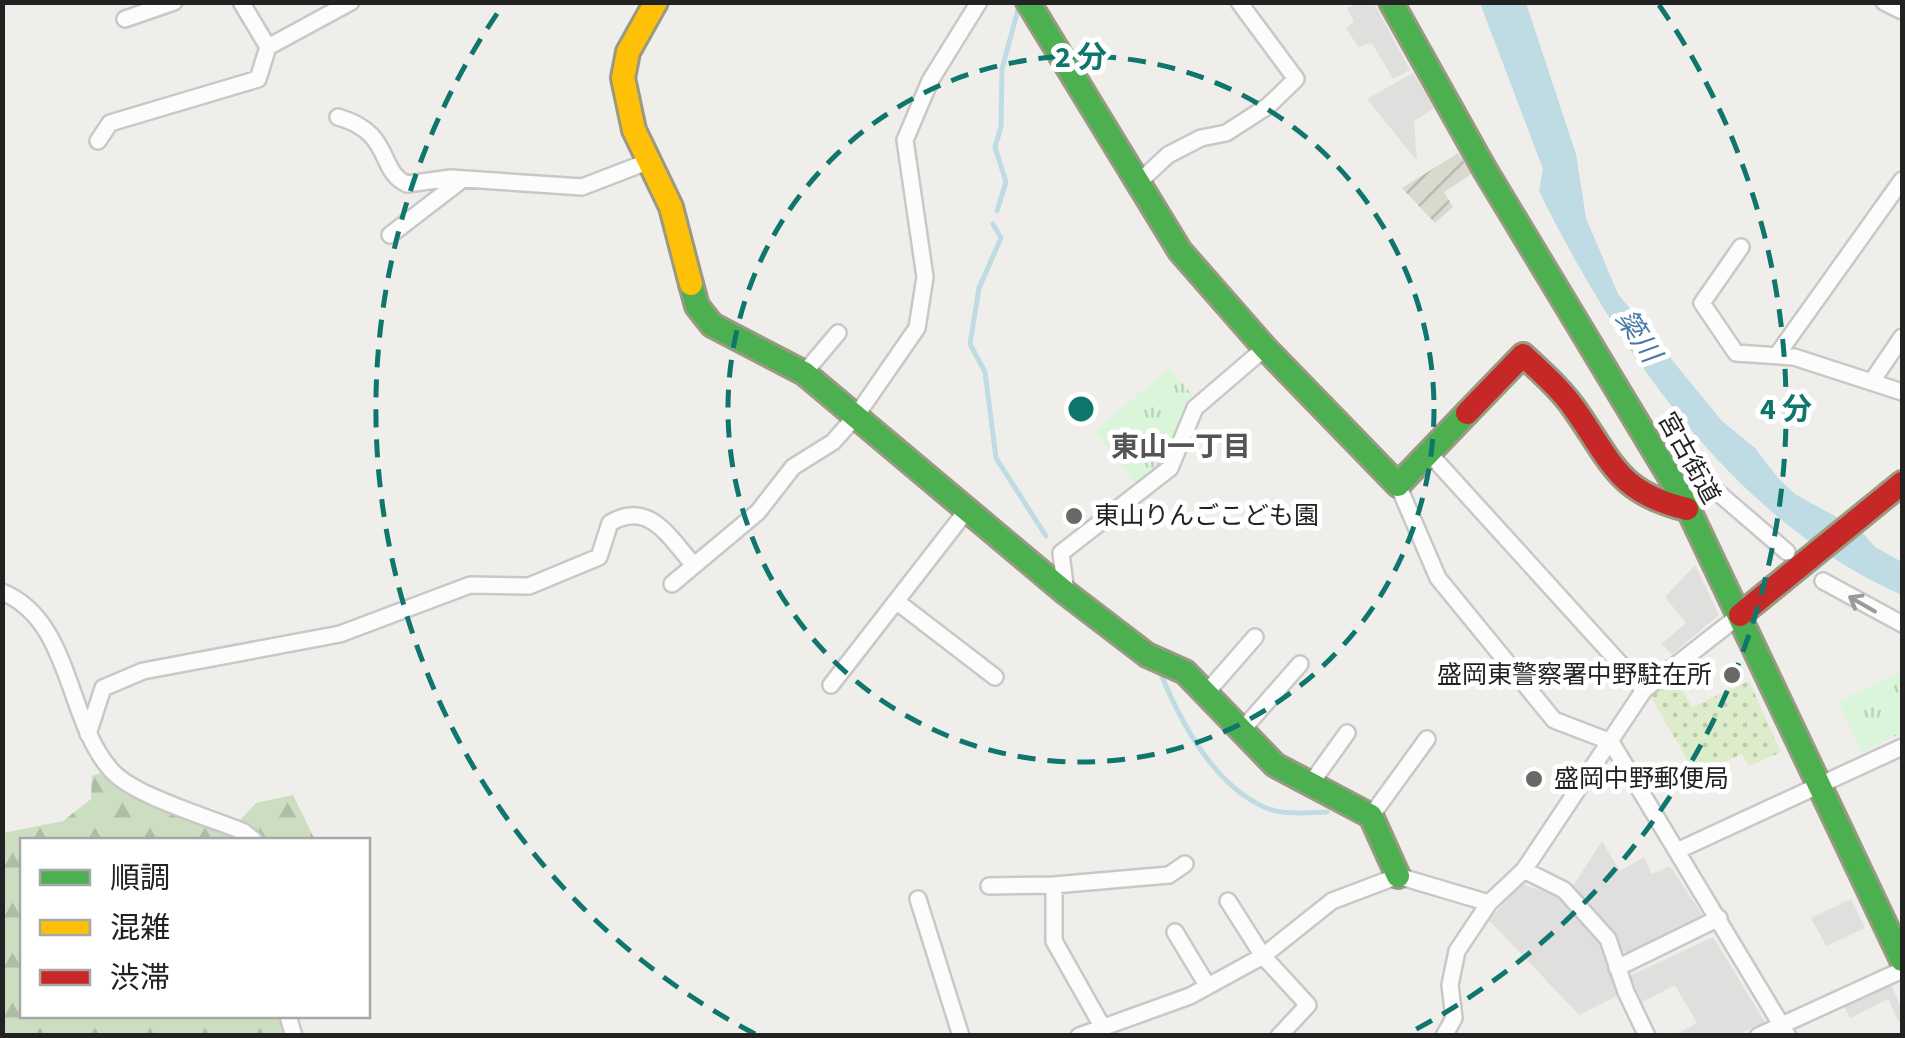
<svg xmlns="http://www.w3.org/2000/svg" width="1905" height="1038" font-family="'Source Sans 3','Noto Sans JP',sans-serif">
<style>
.construction{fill:url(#construction-furrows)}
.grass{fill:url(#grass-dots)}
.forest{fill:url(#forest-firs)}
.park{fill:url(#park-tufts)}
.parking{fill:#e0dfde}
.water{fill:#bfdbe3}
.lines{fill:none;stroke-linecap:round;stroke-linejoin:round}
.stream{stroke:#bfdbe3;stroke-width:5}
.street-casing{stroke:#c9c8c7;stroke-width:20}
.fast-casing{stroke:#999a82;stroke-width:28}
.slow-casing{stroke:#999a82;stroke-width:28}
.jam-casing{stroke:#999a82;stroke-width:28}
.street{stroke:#fdfcfc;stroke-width:15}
.fast{stroke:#4caf50;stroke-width:22}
.slow{stroke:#ffc107;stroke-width:22}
.jam{stroke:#c62828;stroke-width:22}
.oneway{stroke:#9a9a9a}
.ring{fill:none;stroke:#0f766e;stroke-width:5;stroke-dasharray:18 12}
.poi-dot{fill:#6a6968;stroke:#fff;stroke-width:4}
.labels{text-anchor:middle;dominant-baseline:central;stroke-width:10;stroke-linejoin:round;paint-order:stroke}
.street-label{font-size:25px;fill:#222;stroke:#fff}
.poi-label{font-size:25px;fill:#222;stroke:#fff;text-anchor:start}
.water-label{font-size:28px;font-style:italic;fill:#4a7aab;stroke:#fff}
.neighbourhood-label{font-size:28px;font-weight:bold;fill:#555;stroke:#fff}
.centre{fill:#0f766e;stroke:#fff;stroke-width:5}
.ring-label{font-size:30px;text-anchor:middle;font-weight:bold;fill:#0f766e;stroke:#fff;stroke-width:10;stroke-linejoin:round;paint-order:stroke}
</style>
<defs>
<pattern id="construction-furrows" width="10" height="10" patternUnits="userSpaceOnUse" patternTransform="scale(2.5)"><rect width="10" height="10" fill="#d9d9cd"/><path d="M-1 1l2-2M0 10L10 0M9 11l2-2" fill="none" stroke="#babab0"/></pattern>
<pattern id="grass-dots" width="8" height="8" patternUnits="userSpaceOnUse" patternTransform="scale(2.5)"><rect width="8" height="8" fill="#ddeccb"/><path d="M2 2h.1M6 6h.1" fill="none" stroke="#bdcaae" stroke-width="1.8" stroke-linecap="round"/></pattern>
<pattern id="forest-firs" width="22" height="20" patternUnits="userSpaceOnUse" patternTransform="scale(2.5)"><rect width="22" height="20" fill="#cbdec1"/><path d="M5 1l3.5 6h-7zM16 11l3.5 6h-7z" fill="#aebea6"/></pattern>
<pattern id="park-tufts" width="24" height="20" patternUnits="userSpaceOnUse" patternTransform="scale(2.5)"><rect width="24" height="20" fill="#daf5da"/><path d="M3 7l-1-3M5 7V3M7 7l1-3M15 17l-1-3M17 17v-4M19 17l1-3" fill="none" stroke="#bbd2bb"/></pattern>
</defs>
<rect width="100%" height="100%" fill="#f0eeeb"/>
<!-- construction -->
<path class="construction" d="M1458,153L1472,174L1444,192L1453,207L1435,223L1402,188Z"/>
<!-- grass -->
<path class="grass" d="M1675,678L1692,707L1749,681L1781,752L1749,766L1742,754L1696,775L1650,695Z"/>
<!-- forest -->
<path class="forest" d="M112,769L189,801L234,827L256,803L293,795L315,840H22V1016H285L289,1035L3,1036V833L63,821L91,799L92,776Z"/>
<!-- park -->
<path class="park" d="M1169,368L1196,399L1163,464L1136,485L1095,431Z
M1902,672V733L1862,752L1838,701Z"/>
<!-- parking -->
<path class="parking" d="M1357,3H1374L1410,70L1393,79L1372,43L1358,47L1346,28L1354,22L1347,8Z
M1413,73L1434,108L1414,121L1417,161L1367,99Z
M1695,565L1719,615L1672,654L1661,644L1686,623L1665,597Z
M1602,841L1620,871L1644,857L1652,874L1670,866L1703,916L1628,953L1621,950L1617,934L1573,886Z
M1521,884L1559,896L1601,942L1619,995L1579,1015L1489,920Z
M1851,899L1865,928L1826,946L1811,918Z
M1713,937L1765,1022L1737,1035H1675L1697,1023L1675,985L1642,1002L1630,976Z
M1890,983L1902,1009V1020L1899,1022L1888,999L1850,1018L1843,1004Z"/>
<!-- water -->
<path class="water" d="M1480,3H1526L1576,154L1586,218L1618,294L1722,421L1755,448L1778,478L1795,494L1860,530L1875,547L1902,562V595C1734,521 1618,351 1539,191L1543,169Z"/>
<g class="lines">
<!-- stream -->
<path class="stream" d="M997,211L1006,182L995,147L1001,127L1002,69L1019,6
M993,224L1001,238L979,288L970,344L985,372L996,458L1046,536
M1160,672C1180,721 1213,784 1264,807C1280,815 1309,813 1327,812"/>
<!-- street casing -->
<g class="street-casing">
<path id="street" d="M241,2L268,47
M1884,2L1902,11
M125,19L174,2
M338,117C394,133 377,171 407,184L451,178L582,187L652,160
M98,141L110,123L258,79L268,47L351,2
M1137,184L1168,155L1201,138L1226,133L1268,106L1296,79L1239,2
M390,235L463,179
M1741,247L1702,303L1736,353L1794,357L1902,392
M1777,355L1902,180
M804,373L838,333
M1872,381L1902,337
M1428,452L1644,690
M1398,485L1438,578L1554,720L1611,742L1788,1036
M1684,500L1708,484L1787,552
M1823,581L1902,624
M672,584L758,512L793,467L833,442L856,416L917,328L925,277L905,140L930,81L979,2
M2,592C72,620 66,721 112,771C136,797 209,817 244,832L254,840
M1066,593L1061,553L1170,468L1195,408L1265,348
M896,601L995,677
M831,685L967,510
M1207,692L1255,637
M1243,729L1300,664
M88,734L103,688L143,671L340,634L470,585L529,586L599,557L610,523C649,500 668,536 693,564
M1309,786L1347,733
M1371,816L1427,739
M1679,850L1902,747
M1524,870L1564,890L1608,939L1626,992L1647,1036
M1054,885V941L1102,1026
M989,886L1054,885L1169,875L1185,864
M918,899L961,1036
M1228,901L1263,956L1308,1005L1279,1036
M1175,932L1207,985
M1617,968L1719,918
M288,1016L294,1036
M1079,1036L1190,996L1263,956L1332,901L1398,876L1489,903
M1444,1036L1454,1018L1450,985L1457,951L1489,903L1524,870L1644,690L1740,615
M1758,1036L1902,970"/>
</g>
<!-- fast casing -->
<g class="fast-casing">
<path id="fast" d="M1028,2L1180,251L1265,348L1398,485L1467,413
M1391,2L1485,170L1684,500L1902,960
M691,284L697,306L712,325L804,373L1066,593L1147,655L1185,672L1275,765L1371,816L1398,876"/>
</g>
<!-- slow casing -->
<g class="slow-casing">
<path id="slow" d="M656,2L628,52L623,78L634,130L671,207L691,284"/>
</g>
<!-- jam casing -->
<g class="jam-casing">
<path id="jam" d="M1467,413L1523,355C1542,373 1561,389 1576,411C1613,464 1619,493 1687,509
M1740,615L1902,483"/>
</g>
<!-- street -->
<use href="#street" class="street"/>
<!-- fast -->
<use href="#fast" class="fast"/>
<!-- slow -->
<use href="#slow" class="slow"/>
<!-- jam -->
<use href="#jam" class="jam"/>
</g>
<!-- one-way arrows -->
<defs><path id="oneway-shaft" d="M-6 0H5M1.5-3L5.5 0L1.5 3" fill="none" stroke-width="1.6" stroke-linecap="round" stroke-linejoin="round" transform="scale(2.5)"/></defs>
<use class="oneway" href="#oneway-shaft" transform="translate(1862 604) rotate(-150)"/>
<!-- distance rings -->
<g class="ring">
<circle cx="1081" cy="409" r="353"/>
<path d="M755 1034A705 705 0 0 1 503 5M1659 5A705 705 0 0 1 1407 1034"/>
</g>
<!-- markers -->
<g class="poi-dot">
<circle cx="1074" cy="516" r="10"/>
<circle cx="1732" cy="675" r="10"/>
<circle cx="1534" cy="779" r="10"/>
</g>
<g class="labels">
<!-- street labels -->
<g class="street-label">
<text transform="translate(1689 458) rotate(61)">宮古街道</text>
</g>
<!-- poi labels -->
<g class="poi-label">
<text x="1094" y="516">東山りんごこども園</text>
<text x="1712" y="675" text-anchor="end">盛岡東警察署中野駐在所</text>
<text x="1554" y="779">盛岡中野郵便局</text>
</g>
<!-- water labels -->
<g class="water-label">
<text transform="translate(1638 336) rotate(56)">簗川</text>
</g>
<!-- neighbourhood labels -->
<g class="neighbourhood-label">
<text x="1181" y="447">東山一丁目</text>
</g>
</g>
<circle cx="1081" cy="409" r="15" class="centre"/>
<g class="ring-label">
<text x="1081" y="67">2 分</text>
<text x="1786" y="419">4 分</text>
</g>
<!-- border -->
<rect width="1905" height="1038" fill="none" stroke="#222222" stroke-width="10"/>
<!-- legend -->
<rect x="20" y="838" width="350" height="180" fill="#ffffff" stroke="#a7a7a7" stroke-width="2.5"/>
<rect x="40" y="870" width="50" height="15" fill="#4caf50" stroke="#a7a7a7" stroke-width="2.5"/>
<text x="110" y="888" font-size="30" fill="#222222">順調</text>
<rect x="40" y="920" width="50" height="15" fill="#ffc107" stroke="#a7a7a7" stroke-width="2.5"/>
<text x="110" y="938" font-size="30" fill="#222222">混雑</text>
<rect x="40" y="970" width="50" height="15" fill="#c62828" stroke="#a7a7a7" stroke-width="2.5"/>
<text x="110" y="988" font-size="30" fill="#222222">渋滞</text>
</svg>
